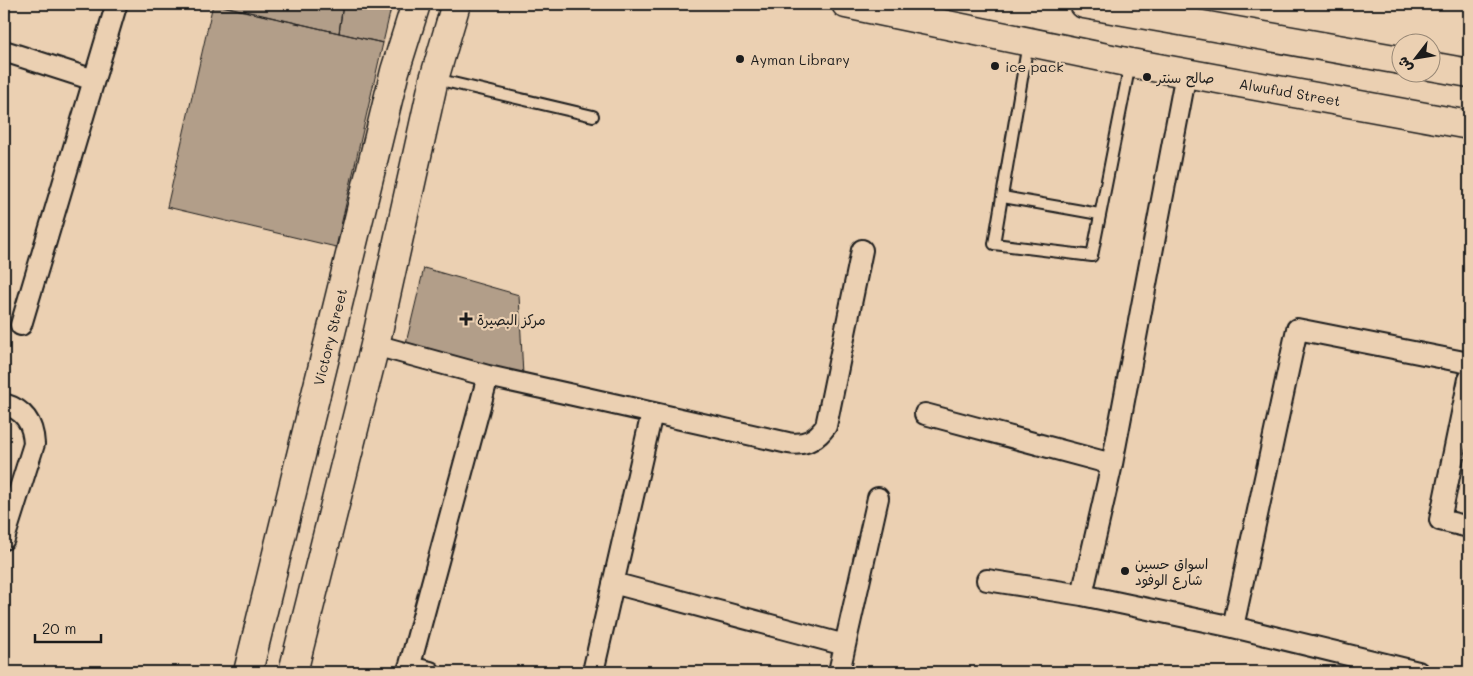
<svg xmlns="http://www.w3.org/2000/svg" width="1473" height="676" font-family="Mali,'Playpen Sans Arabic',sans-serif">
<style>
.building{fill:#b29e89;stroke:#1c1c1c}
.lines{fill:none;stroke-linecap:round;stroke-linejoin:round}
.lane-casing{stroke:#1c1c1c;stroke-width:14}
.street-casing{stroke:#1c1c1c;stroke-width:24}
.secondary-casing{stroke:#1c1c1c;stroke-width:31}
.primary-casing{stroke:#1c1c1c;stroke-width:31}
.lane{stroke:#ebd0b2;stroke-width:10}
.street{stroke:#ebd0b2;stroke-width:20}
.secondary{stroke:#ebd0b2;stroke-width:28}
.primary{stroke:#ebd0b2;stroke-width:28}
.poi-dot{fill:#1c1c1c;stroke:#ebd0b2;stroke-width:2}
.labels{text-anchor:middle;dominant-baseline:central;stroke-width:4.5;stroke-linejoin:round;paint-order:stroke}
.poi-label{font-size:14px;fill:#1c1c1c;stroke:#ebd0b2;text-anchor:start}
.street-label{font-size:14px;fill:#1c1c1c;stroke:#ebd0b2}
</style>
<rect width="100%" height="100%" fill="#ebd0b2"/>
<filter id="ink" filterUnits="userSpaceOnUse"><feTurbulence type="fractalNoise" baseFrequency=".02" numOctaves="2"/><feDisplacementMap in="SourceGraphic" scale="10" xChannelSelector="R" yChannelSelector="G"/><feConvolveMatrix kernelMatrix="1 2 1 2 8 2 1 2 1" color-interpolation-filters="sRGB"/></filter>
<g filter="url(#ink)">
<!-- building -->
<path class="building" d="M213,4L383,43L336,247L167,207Z
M220,4H343L339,33L220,5Z
M343,4H392L383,43L339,33Z
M424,268L519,295L523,376L406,343Z"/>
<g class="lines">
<!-- lane casing -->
<g class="lane-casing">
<path id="lane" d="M1028,43L994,244L1092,256L1130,64
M436,79L593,116
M1003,197L1099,214"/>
</g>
<!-- street casing -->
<g class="street-casing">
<path id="street" d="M4,51L94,80
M21,325L116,6
M375,345L488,376L788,443C805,446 816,440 826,426L862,250
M1469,379L1440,520L1469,527
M4,404C24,410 33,422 34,444L4,539
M925,414L1112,464
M987,580L1082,595L1233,627L1418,672
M613,583L845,645
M1082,595L1112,464L1186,73
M1233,627L1297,329L1469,363
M409,667L430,672
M408,672L488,376
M593,672L652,413
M839,672L878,498"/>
</g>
<!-- secondary casing -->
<g class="secondary-casing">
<path id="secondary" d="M248,672L395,71L416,4
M293,672L375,345L434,79L456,4"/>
</g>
<!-- primary casing -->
<g class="primary-casing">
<path id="primary" d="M846,4L1131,63L1469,125
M1084,4L1400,60
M1430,66L1469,73"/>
</g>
<!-- lane -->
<use href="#lane" class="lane"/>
<!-- street -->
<use href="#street" class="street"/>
<!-- secondary -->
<use href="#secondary" class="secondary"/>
<!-- primary -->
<use href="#primary" class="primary"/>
</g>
</g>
<!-- markers -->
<g class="poi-dot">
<circle cx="740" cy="59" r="5"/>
<circle cx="995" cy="66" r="5"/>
<circle cx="1147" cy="77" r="5"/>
<path d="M463.5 311.5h5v5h5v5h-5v5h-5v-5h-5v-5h5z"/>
<circle cx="1125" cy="571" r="5"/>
</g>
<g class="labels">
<!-- poi labels -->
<g class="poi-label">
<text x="750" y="59">Ayman Library</text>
<text x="1005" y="66">ice pack</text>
<text x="1157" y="77">صالح سنتر</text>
<text x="477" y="319">مركز البصيرة</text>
<text x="1135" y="563">اسواق حسين<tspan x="1135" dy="16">شارع الوفود</tspan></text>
</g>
<!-- street labels -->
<g class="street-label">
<text transform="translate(1290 92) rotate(10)">Alwufud Street</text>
<text transform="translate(330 337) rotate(-76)">Victory Street</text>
</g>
</g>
<!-- margin -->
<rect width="1473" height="676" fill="none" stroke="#ebd0b2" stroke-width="20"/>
<rect x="10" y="10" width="1453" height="656" fill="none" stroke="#1c1c1c" stroke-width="2" filter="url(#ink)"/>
<!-- north arrow -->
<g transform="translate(1416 58) rotate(239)"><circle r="24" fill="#ebd0b2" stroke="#988876"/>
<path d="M0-4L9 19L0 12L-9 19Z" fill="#1c1c1c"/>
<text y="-8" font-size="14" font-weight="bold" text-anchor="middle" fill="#1c1c1c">ش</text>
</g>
<!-- scale -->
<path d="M35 634v8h66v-8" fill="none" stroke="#1c1c1c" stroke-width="2.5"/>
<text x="42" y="634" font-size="15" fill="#1c1c1c" stroke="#ebd0b2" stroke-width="4" paint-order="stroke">20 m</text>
</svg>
